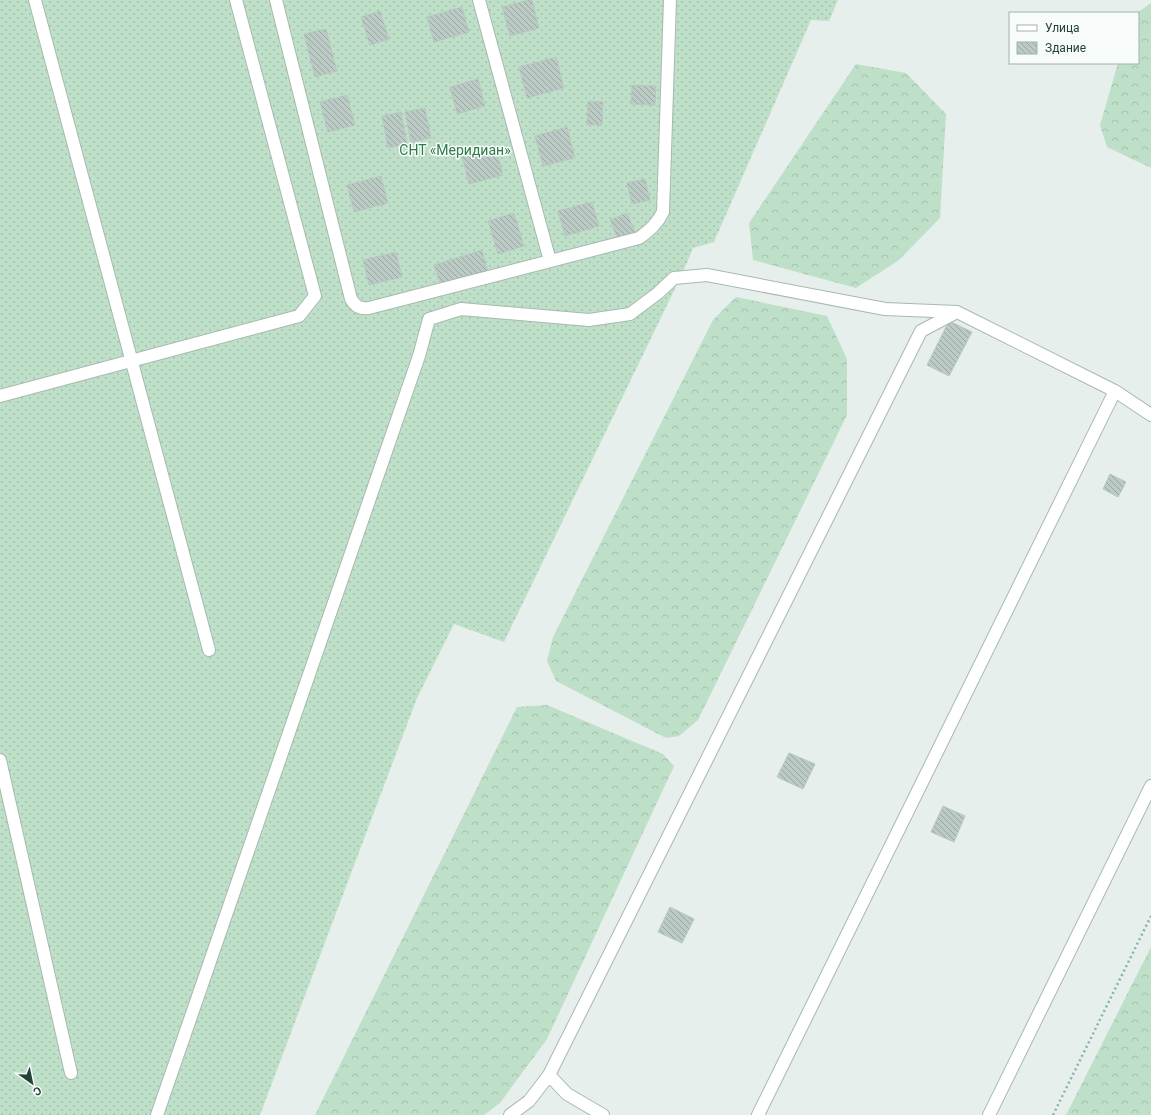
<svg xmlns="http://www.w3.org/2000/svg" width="1151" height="1115" font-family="Roboto,sans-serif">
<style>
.forest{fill:url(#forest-crowns)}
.garden{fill:url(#garden-dots)}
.building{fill:url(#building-back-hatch);stroke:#b8c9c2}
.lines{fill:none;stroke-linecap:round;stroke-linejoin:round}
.minor-casing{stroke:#a8b8b2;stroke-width:14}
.path{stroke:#86b3a5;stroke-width:2.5;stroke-dasharray:2 3;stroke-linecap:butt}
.minor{stroke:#fff;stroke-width:12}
.labels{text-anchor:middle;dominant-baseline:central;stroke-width:3;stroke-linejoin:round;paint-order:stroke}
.park-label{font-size:14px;fill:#2d7a4b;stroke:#f7fbf9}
</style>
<defs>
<pattern id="forest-crowns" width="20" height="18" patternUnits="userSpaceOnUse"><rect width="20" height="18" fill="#bfe0c8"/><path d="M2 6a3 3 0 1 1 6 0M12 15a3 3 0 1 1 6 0" fill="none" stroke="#a4c1ad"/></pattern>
<pattern id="garden-dots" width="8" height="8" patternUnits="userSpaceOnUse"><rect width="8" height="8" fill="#bfe0c8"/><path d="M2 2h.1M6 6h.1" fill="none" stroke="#a4c1ad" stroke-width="1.8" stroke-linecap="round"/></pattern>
<pattern id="building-back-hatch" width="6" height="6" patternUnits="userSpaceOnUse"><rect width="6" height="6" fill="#bbcac4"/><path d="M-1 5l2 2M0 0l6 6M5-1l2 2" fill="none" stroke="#98a6a0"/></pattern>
</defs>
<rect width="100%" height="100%" fill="#e6efeb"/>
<!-- forest -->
<path class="forest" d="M1151,3V168L1107,147L1100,125L1118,63H1138L1137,13Z
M856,64L906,73L946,114L940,218L899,260L856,288L753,260L749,223Z
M736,297L827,316L847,359V415L698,720L679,736L666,738L556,681L547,661L553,637L713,320Z
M547,705L663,754L674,766L547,1039L500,1103L484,1115H315L517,707Z
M1151,947V1115H1066Z"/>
<!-- garden -->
<path class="garden" d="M0,0H838L829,21L811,20L714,242L693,248L683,272L504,642L454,624L417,698L260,1115H0Z"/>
<!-- building -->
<path class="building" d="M528,0H532L539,28L510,36L502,7Z
M462,7L469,32L434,42L427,17Z
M380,11L389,39L370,45L361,17Z
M326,29L337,71L315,77L304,34Z
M556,57L564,88L527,98L519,67Z
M478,79L485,106L457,114L450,87Z
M632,85L656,86L655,105L631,104Z
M347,95L355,125L328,132L320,102Z
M588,101L603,102L602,125H587Z
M425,108L431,138L411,142L405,112Z
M401,112L407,144L388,148L382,116Z
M567,127L575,158L543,166L535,136Z
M496,148L503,175L469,184L462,157Z
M381,176L388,203L354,212L347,185Z
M645,179L650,200L632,204L627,183Z
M592,202L599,226L565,236L558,211Z
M514,213L524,246L498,254L488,221Z
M627,213L635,232L618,239L610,220Z
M482,250L488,272L441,286L434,265Z
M396,252L402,277L369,285L363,260Z
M949,321L972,332L949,376L927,365Z
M1110,474L1126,482L1118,497L1103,489Z
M789,753L815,764L803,789L777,777Z
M943,806L965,816L954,842L931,832Z
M670,907L694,919L682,943L658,932Z"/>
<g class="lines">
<!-- minor casing -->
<g class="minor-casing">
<path id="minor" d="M35,0L209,650
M276,0L351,299C356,307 360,309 369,308L639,238C650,230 657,224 663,212L670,0
M479,0L550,261
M0,396L299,316L315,296L236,0
M0,760L71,1073
M549,1075L567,1094L603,1115
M157,1115L419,356L429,319L461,309L589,320L630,314L658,293L674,278L707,275L885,309L957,312
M510,1115L529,1101L549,1075L921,331L957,312L1115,391L1151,415
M758,1115L1115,391
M989,1115L1151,786"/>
</g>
<!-- path -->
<path class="path" d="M1053,1115L1151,916"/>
<!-- minor -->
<use href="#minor" class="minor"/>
</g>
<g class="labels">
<!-- park labels -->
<g class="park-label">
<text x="455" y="150">СНТ «Меридиан»</text>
</g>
</g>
<!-- legend -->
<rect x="1009" y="12" width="130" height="52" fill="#f7fbf9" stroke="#a3b1ad"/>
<rect x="1017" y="25" width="20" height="6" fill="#ffffff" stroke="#a3b1ad"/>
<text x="1045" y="32" font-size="12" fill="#24423a">Улица</text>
<rect x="1017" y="42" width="20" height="12" fill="url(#building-back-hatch)" stroke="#a3b1ad"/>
<text x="1045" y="52" font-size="12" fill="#24423a">Здание</text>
<!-- north arrow -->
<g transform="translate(32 1083) rotate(147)" stroke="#f7fbf9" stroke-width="3" paint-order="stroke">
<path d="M0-3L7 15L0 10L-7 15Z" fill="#24423a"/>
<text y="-6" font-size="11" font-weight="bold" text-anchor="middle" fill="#24423a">С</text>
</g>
</svg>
